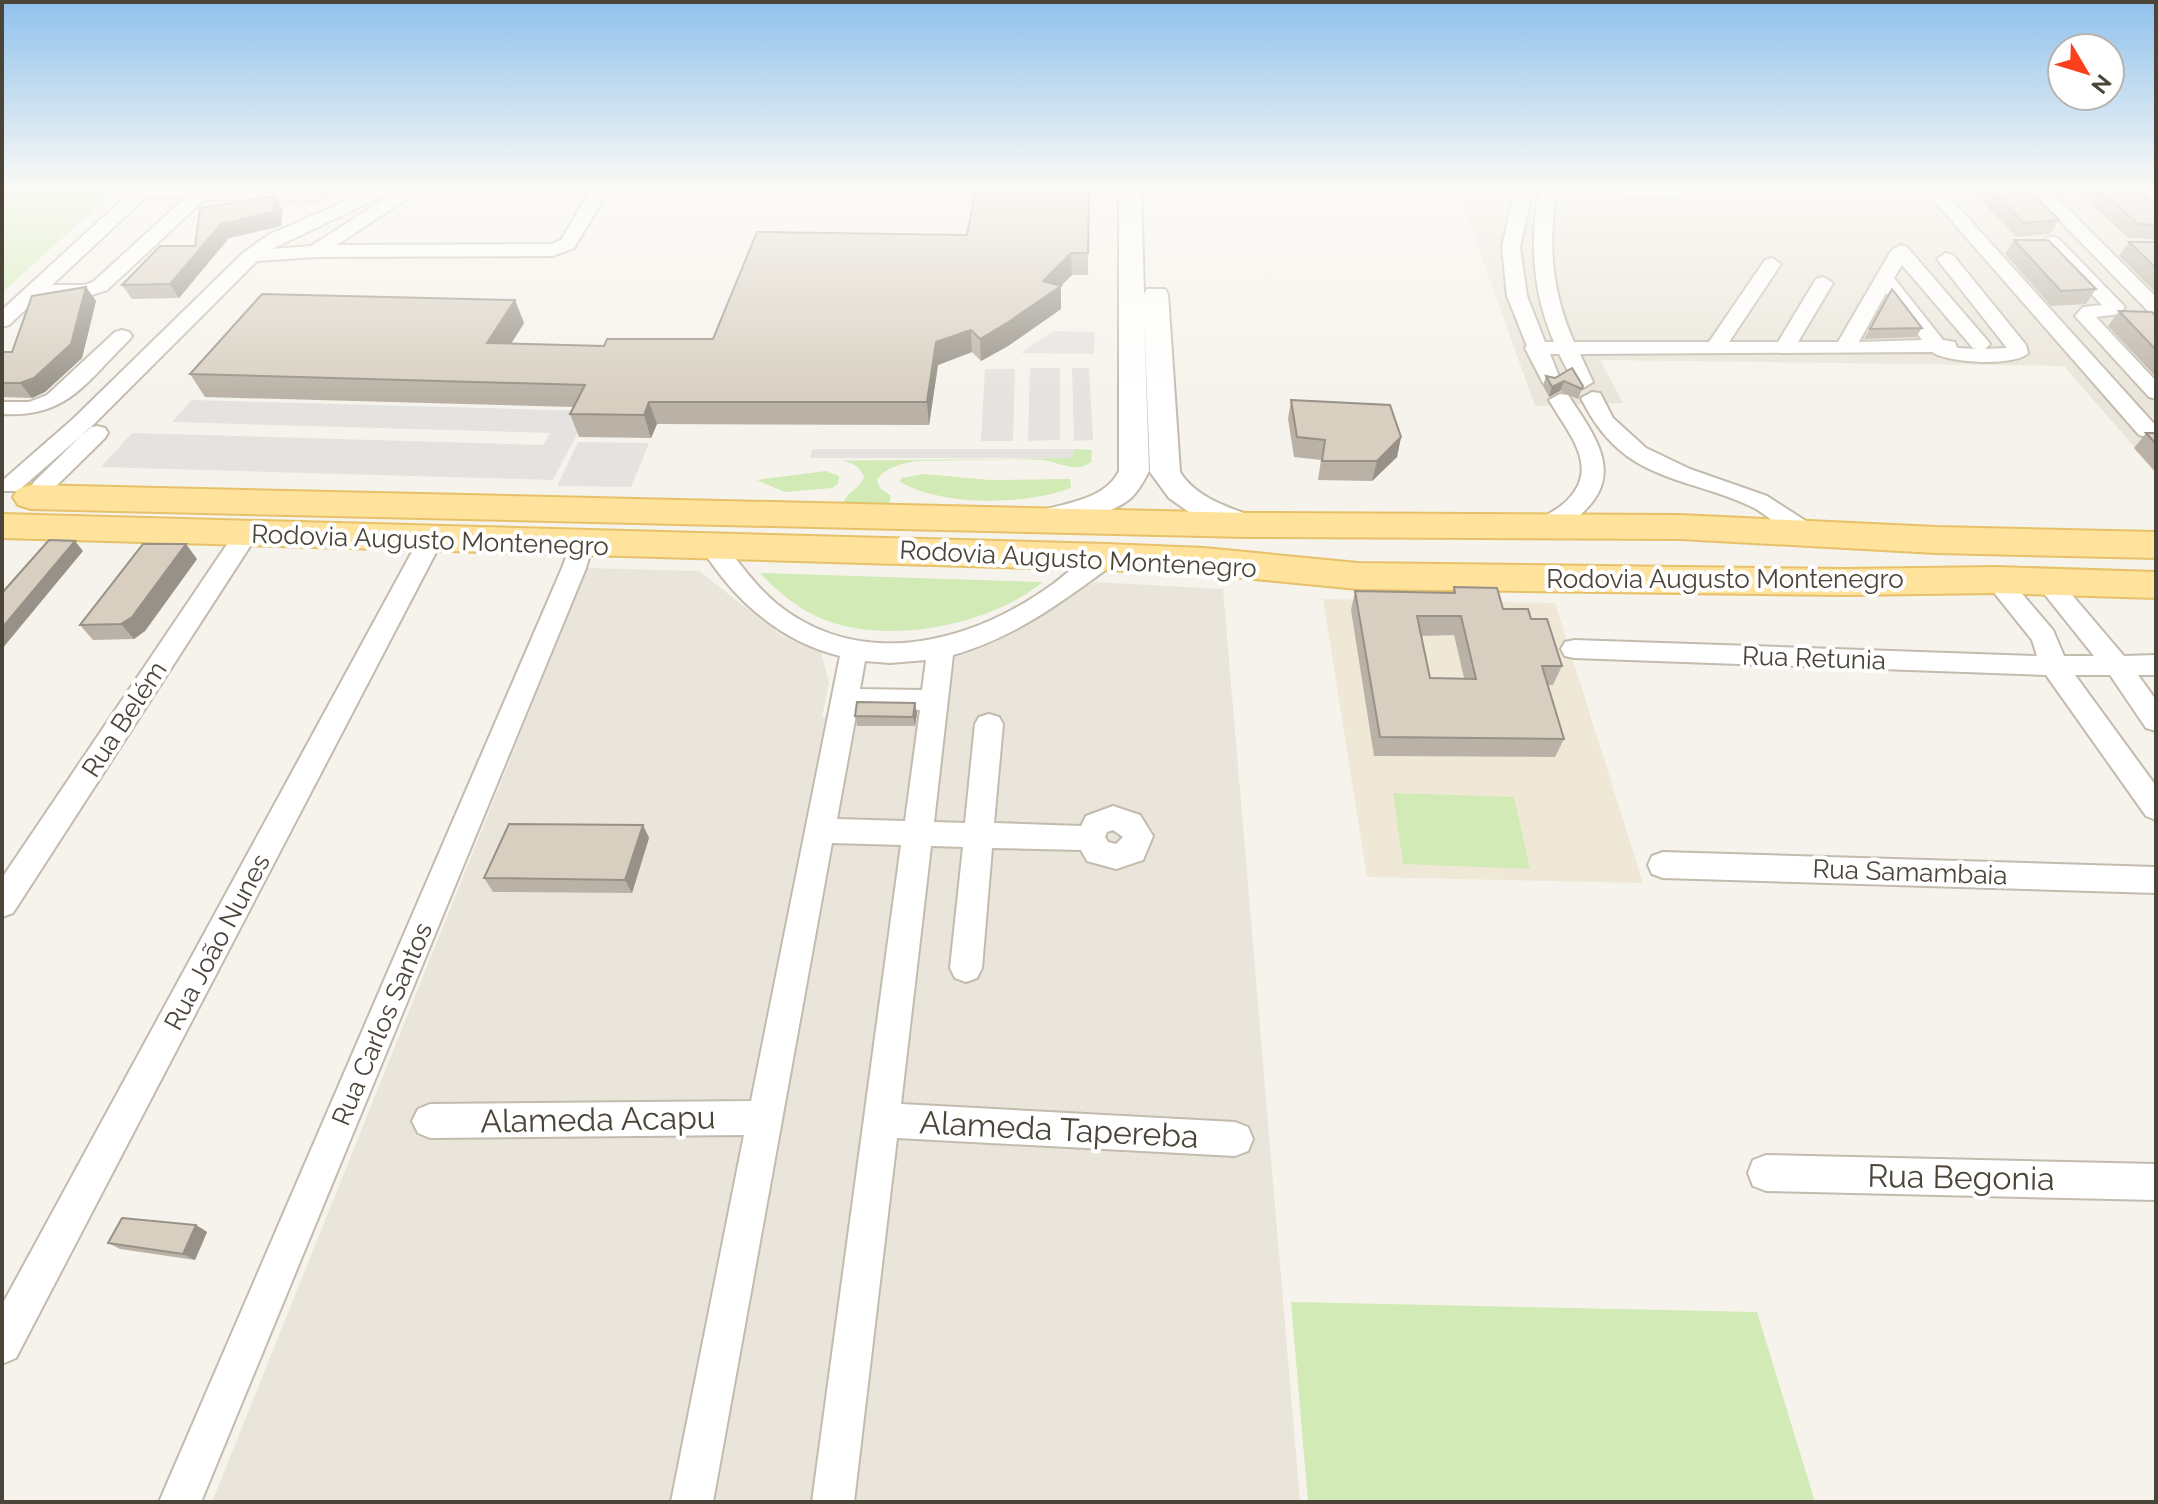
<svg xmlns="http://www.w3.org/2000/svg" width="2158" height="1504" font-family="Raleway,sans-serif">
<style>
.residential{fill:#eae5da}
.education{fill:#efe8d6}
.green{fill:#d2eab5}
.parking{fill:#e5e3e0}
.lines{fill:none;stroke-linecap:round;stroke-linejoin:round}
.minor-casing{stroke:#c2bbae;stroke-width:4}
.tertiary-casing{stroke:#c2bbae;stroke-width:4}
.primary-casing{stroke:#e6c16a;stroke-width:4}
.minor{fill:#fff;fill-rule:evenodd}
.tertiary{fill:#fff;fill-rule:evenodd}
.primary{fill:#ffe39c;fill-rule:evenodd}
.wall{fill:#bab2a6;fill-rule:evenodd}
.shaded-wall{fill:#979187}
.building{fill:#d8cfc1;stroke:#979187;stroke-width:2;fill-rule:evenodd}
.labels{text-anchor:middle;dominant-baseline:central;stroke-width:8;stroke-linejoin:round;paint-order:stroke}
.street-label{font-size:26px;fill:#4b4439;stroke:#fff}
.near-street-label{font-size:32px;fill:#4b4439;stroke:#fff}
</style>
<rect width="100%" height="100%" fill="#f6f3ec"/>
<!-- residential -->
<path class="residential" d="M1457,188H2117L2156,223V457L2142,456L2064,366L1600,360L1623,403L1535,406Z
M587,568L699,571L782,636L821,652L829,683L822,717L941,713L945,681L955,655L998,638L1094,582L1223,589L1300,1502H212Z"/>
<!-- education -->
<path class="education" d="M1323,599L1555,603L1643,883L1367,877Z"/>
<!-- green -->
<path class="green" d="M2,188H117L2,293Z
M1074,449L1092,450L1091,462C1076,474 1059,462 1043,460C1001,458 957,461 915,461C902,464 885,467 877,480L880,488L891,496L889,504H843C847,491 859,490 864,477C856,456 834,461 815,461L1073,458Z
M826,471L839,476L838,484L832,488L785,492L757,480Z
M924,474L990,480L1070,479L1071,488C1024,505 945,507 900,482L901,478Z
M760,573L1043,582C986,628 874,649 808,612C790,602 774,588 760,573Z
M1393,793L1514,797L1530,869L1403,864Z
M1291,1302L1757,1312L1815,1502H1308Z"/>
<!-- parking -->
<path class="parking" d="M1053,331L1095,332L1094,354L1021,353Z
M1030,368H1060V440L1028,441Z
M1072,368H1089L1093,440L1074,441Z
M985,369H1015L1013,441H981Z
M192,400L589,411L553,480L101,467L132,433L543,445L550,433L172,422Z
M578,442L649,443L631,487L557,486Z
M812,449H1074L1073,458H810Z"/>
<g class="lines">
<!-- minor casing -->
<g class="minor-casing">
<path id="minor" d="M135,188L316,191L325,196L316,201L205,199L107,290L86,297H39L9,325L2,327V310ZM146,197L185,198L93,282L84,285H52Z
M376,188H399L272,249L311,246L402,188H423L337,245L551,244L561,240L592,188H610L574,248L553,256L316,257L257,261L90,428L18,491H2V481L74,418L243,253L268,235Z
M1515,188H1533L1520,247L1527,296L1545,342H1554C1532,291 1530,242 1539,188H1687L1682,196L1676,197L1556,194C1548,247 1552,293 1574,342H1709L1765,260L1772,258L1781,264L1729,342H1778L1816,279L1823,277L1833,283L1798,342H1838L1891,251L1900,245L1907,247L1987,340L1990,344L1985,349L2007,348L1937,259L1946,253L1953,255L2026,345L2028,353C2015,367 1947,363 1932,352L1580,354L1593,382L1583,388L1576,386L1559,354H1550L1560,379L1550,385L1543,383L1525,348L1527,346L1507,296L1502,247ZM1902,265L1973,348L1977,349L1957,348L1955,342L1943,340L1894,278ZM1886,293L1922,340L1859,342Z
M1923,188H1941L2156,426V440L2139,435Z
M2028,188H2047L2156,297V314L2149,312Z
M2052,237L2058,238L2125,307L2120,314L2096,317L2156,381V399L2149,397L2075,316L2083,307L2102,305L2046,246L2043,242L2046,238Z
M122,330L129,332L132,336L129,340C86,382 68,418 2,414V402H29L47,395L115,332Z
M1592,392L1600,393L1613,418L1646,448L1690,469L1767,496L1812,525L1816,531L1812,537C1791,542 1772,517 1754,508C1713,487 1665,483 1627,456C1606,440 1593,422 1581,398Z
M1560,394L1568,395C1597,439 1628,478 1575,519C1563,528 1551,537 1536,533L1532,527C1539,517 1553,513 1562,505C1604,470 1569,435 1549,400Z
M97,426L105,428L108,433L105,438L50,492H34L31,487L34,482L89,428Z
M246,526L254,528L258,534L13,913L2,917V878L238,528Z
M431,531L439,533L443,539L16,1358L2,1364V1305L419,539L423,533Z
M581,536L589,538L593,544L586,568L201,1502H159L562,568L573,538Z
M712,538L721,540C739,562 755,586 777,604C862,672 972,643 1053,584C1070,572 1093,545 1115,551L1118,557L1115,563C1063,601 1016,637 953,655L934,822L965,823L975,724L979,717L989,714L999,717L1003,724L994,823L1081,826L1086,816L1113,806L1140,815L1153,836L1143,860L1116,869L1087,861L1081,850L992,848L982,968L977,978L966,982L955,978L950,968L963,847L931,846L901,1104L1235,1122L1248,1127L1253,1139L1248,1151L1235,1156L897,1138L854,1502H812L901,845L832,843L713,1502H671L744,1135L430,1138L418,1133L412,1121L418,1109L430,1104L751,1101L840,656C779,641 733,599 700,546L703,540ZM926,660L922,690L860,689L865,661L890,663ZM857,709L920,710L905,821L837,819ZM1113,830L1123,837L1116,844L1108,842L1105,837L1107,832Z
M1996,572L2005,574L2053,630L2064,656H2094L2034,581L2037,575L2046,573L2055,575L2124,656L2156,655V675H2138L2156,700V731L2146,728L2110,675H2075L2156,786V820L2146,816L2046,675L1574,658L1565,656L1561,649L1565,642L1574,640L2037,656L2032,640L1984,580L1987,574Z
M1663,852L2156,867V893L1663,878L1652,874L1648,865L1652,856Z
M1766,1155L2156,1164V1200L1766,1191L1753,1186L1748,1173L1753,1160Z"/>
</g>
<!-- tertiary casing -->
<g class="tertiary-casing">
<path id="tertiary" d="M1119,188H1141L1144,294L1147,289H1165L1168,294L1180,472C1196,498 1230,508 1258,518L1262,525L1258,532L1247,535L1236,532L1189,512L1169,498L1150,472L1144,314L1149,471C1144,481 1139,490 1131,498C1114,513 1056,532 1034,526L1030,519L1034,512C1063,504 1105,500 1119,471Z"/>
</g>
<!-- primary casing -->
<g class="primary-casing">
<path id="primary" d="M31,485L1247,513L1680,515L1936,527L2156,532V558L1936,553L1680,539L1247,537L31,509L18,505L13,497L18,489Z
M2,514L1106,544L1204,548L1358,563L1846,569L1996,567L2156,572V598L1996,593L1846,595L1358,589L1204,574L1106,570L2,538Z"/>
</g>
<!-- minor -->
<use href="#minor" class="minor"/>
<!-- tertiary -->
<use href="#tertiary" class="tertiary"/>
<!-- primary -->
<use href="#primary" class="primary"/>
</g>
<!-- wall -->
<path class="wall" d="M1089,188L1088,275H1072L1060,286L1061,309L1008,346L981,361L972,352L938,365L929,425L657,424L651,438L579,437L570,414L574,407L205,397L190,374L515,300L524,323L511,344L604,346L713,339L967,235Z
M1975,188H2027L2059,220L2050,234L2016,237L1973,192Z
M2084,188H2135L2156,207V239L2128,238L2080,193Z
M283,210L281,226L229,238L179,298L132,299L122,285L195,246Z
M2014,240L2096,289L2086,304L2051,306L2005,254Z
M2129,242H2156V293L2119,256Z
M86,287L96,301L82,358L45,392L32,398L2,397V352H12Z
M1892,289L1922,328L1916,337L1864,339Z
M2119,311L2156,316V377L2108,326Z
M1546,376L1583,386L1578,399L1560,391L1549,397L1543,386Z
M1291,400L1401,437L1397,457L1372,481L1318,480L1321,460L1294,457L1288,419Z
M2146,433H2156V473L2134,448Z
M197,559L145,631L134,639L93,640L80,625Z
M1454,587L1503,609L1531,619L1562,666L1553,685H1548L1564,739L1555,757L1374,756L1351,610L1355,591L1452,593ZM1454,635L1464,678H1430L1421,636Z
M917,713L915,726H857L855,716Z
M643,825L649,838L632,893L493,892L484,878Z
M196,1225L207,1232L195,1260L120,1249L108,1243Z"/>
<!-- shaded-wall -->
<path class="shaded-wall" d="M275,196L283,210L281,226L229,238L179,298L170,284L221,224Z
M1071,253L1072,275L1059,288L1061,286V309L1008,346L981,361L980,339Z
M86,287L96,301L82,358L45,392L32,398L20,383Z
M515,300L524,323L497,366L487,343Z
M971,330L972,352L938,365L929,425L927,402L936,342Z
M1564,381L1560,391L1549,397L1552,387Z
M649,402L657,424L651,438L644,415Z
M1401,437L1397,457L1372,481L1377,461Z
M75,541L83,551L2,649V628Z
M186,544L197,559L145,631L134,639L121,624Z
M915,703L917,713L915,726L913,717Z
M643,825L649,838L632,893L625,880Z
M196,1225L207,1232L195,1260L183,1254Z"/>
<!-- building -->
<path class="building" d="M976,188H1089L1088,253H1071L1043,281L1061,286L1007,323L980,339L971,330L936,342L927,402H649L644,415L570,414L585,385L190,374L262,294L515,300L487,343L604,346L607,339H713L757,232L967,235Z
M1991,188H2027L2059,220L2024,223Z
M2098,188H2135L2156,207V225L2138,224Z
M275,196L273,212L221,224L170,284L122,285L160,246H195L200,208Z
M2014,240H2048L2096,289L2061,291Z
M2129,242H2156V268Z
M86,287L71,344L34,378L20,383H2V352H12L32,296Z
M1892,289L1922,328L1870,329Z
M2119,311L2152,312L2156,316V350Z
M1572,368L1583,386L1582,389L1564,381L1552,387L1546,376L1555,378Z
M1291,400L1390,405L1401,437L1377,461H1322L1325,440L1297,437Z
M2146,433H2156V444Z
M49,540L75,541L2,628V593Z
M143,544H186L132,617L121,624L80,625Z
M1454,587L1497,588L1503,609H1528L1531,619H1547L1562,666H1542L1564,739L1380,737L1355,591L1455,593ZM1417,616H1461L1476,679L1430,678Z
M857,702L915,703L913,717L855,716Z
M509,824L643,825L625,880L484,878Z
M122,1218L196,1225L183,1254L108,1243Z"/>
<!-- sky -->
<linearGradient id="sky" x2="0" y2="1"><stop stop-color="#8fc1ec"/><stop offset="0.47" stop-color="#fbfaf6"/><stop offset="1" stop-color="#fbfaf6" stop-opacity="0"/></linearGradient>
<rect width="2158" height="399" fill="url(#sky)"/>
<g class="labels">
<!-- street labels -->
<g class="street-label">
<text transform="translate(430 540) rotate(2)">Rodovia Augusto Montenegro</text>
<text transform="translate(1078 559) rotate(3)">Rodovia Augusto Montenegro</text>
<text x="1725" y="579">Rodovia Augusto Montenegro</text>
<text transform="translate(1814 658) rotate(2)">Rua Retunia</text>
<text transform="translate(124 719) rotate(-57)">Rua Belém</text>
<text transform="translate(1910 872) rotate(2)">Rua Samambaia</text>
<text transform="translate(217 942) rotate(-62)">Rua João Nunes</text>
<text transform="translate(382 1024) rotate(-67)">Rua Carlos Santos</text>
</g>
<!-- near-street labels -->
<g class="near-street-label">
<text transform="translate(598 1119) rotate(-1)">Alameda Acapu</text>
<text transform="translate(1059 1129) rotate(3)">Alameda Tapereba</text>
<text transform="translate(1961 1177) rotate(1)">Rua Begonia</text>
</g>
</g>
<!-- border -->
<rect width="2158" height="1504" fill="none" stroke="#4b4439" stroke-width="8"/>
<!-- north arrow -->
<g transform="translate(2086 72) rotate(128)"><circle r="38" fill="#ffffff" stroke="#b7b4b0" stroke-width="2"/>
<path d="M0-6L14 30L0 20L-14 30Z" fill="#fc3f1d"/>
<text y="-12" font-size="22" font-weight="bold" text-anchor="middle" fill="#4b4439">N</text>
</g>
</svg>
